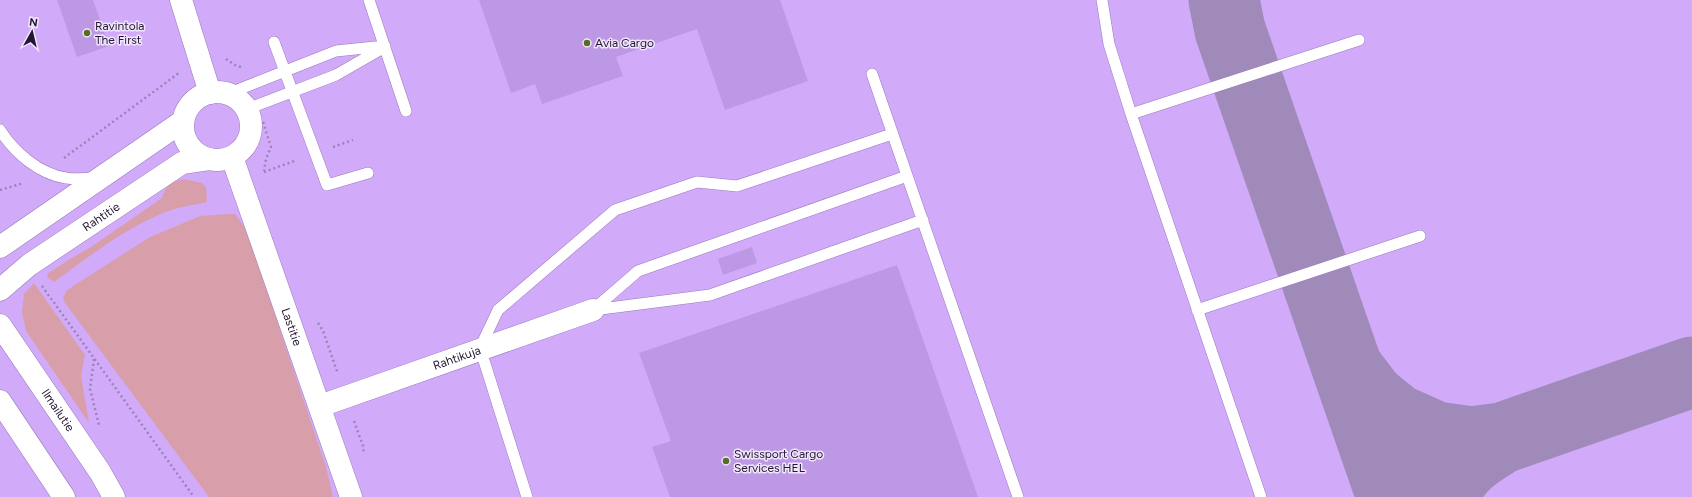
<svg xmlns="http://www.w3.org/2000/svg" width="1692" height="497" font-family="Figtree,sans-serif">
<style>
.built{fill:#d1abfa}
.green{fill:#d89faa}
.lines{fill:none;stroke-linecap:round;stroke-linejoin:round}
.taxiway{stroke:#a08aba;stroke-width:71}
.building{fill:#bd98e4}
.service-casing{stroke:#9978bb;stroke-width:12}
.minor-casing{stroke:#9978bb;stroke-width:23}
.secondary-casing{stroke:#9978bb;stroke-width:23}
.path{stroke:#9a84b4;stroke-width:2.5;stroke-dasharray:2 3;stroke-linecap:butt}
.service{stroke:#fff;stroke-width:11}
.minor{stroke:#fff;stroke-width:22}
.secondary{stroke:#fff;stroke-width:22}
.poi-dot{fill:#556f22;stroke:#f1e6fd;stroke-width:1.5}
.labels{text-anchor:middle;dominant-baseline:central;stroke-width:3;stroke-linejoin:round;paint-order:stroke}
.poi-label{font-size:12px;fill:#231631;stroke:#f1e6fd;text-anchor:start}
.street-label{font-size:12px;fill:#231631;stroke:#f1e6fd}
</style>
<rect width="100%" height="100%" fill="#d8bdf7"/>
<!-- built -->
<path class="built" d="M0,0H1692V497H0Z"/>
<!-- green -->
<path class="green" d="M184,179L202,183L206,187L207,202C195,205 183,206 171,210C129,225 90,256 54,282L48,278L47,274L70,259L91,247L162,198C165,186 172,181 184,179Z
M230,214H235L246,229L326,467L333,497H209L65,303L63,298L67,290L150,237L200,216Z
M34,283L85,355L81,376L89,423L26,331L22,312L24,294Z"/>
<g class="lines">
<!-- taxiway -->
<path class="taxiway" d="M1224,0L1230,30L1392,497
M1348,369L1370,398L1396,419L1436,437L1471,442L1502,438
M1440,497C1460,465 1470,457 1502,438L1692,372"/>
</g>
<!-- building -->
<path class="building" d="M57,0H93L109,46L77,57Z
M479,0H780L808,81L725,110L697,29L616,57L623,76L542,104L535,84L511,93Z
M752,247L757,263L723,275L718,259Z
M897,265L978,497H670L652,447L671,441L639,353Z"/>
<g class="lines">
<!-- service casing -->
<g class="service-casing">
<path id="service" d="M369,0L406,111
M1102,0L1109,44L1131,114L1261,497
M274,42L327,185L368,173
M872,74L1018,497
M227,94L336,51L385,46
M247,109L336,75L383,48
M1131,114L1359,40
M0,130C15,153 39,174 66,178C75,180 85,178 94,178
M593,310L638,271L907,176
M593,310L710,295L923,220
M1197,310L1420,236
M527,497L480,348L498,310L615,210L697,182L737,186L892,134"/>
</g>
<!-- minor casing -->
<g class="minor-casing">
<g id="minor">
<path d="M181,0L210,93"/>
<circle cx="217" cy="126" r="34"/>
<path id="s1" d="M232,157L351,497"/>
<path d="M0,247L183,121"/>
<path id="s2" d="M0,290L29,265L182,163L209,159"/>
<path id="s3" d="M320,406L593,310"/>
</g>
</g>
<!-- secondary casing -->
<g class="secondary-casing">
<g id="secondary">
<path id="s4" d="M0,325L100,472L114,497"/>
<path d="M0,401L64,497"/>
</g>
</g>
<!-- path -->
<path class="path" d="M226,59L235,65L241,67
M263,122L271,147L266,159L264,171
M333,147L353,140
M64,158L179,73
M264,172L297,160
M0,190L24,183
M42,286L194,497
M318,323L323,331L338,374
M94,359L90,389L99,425
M354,421L363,446L364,454"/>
<!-- service -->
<use href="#service" class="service"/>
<!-- minor -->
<use href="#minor" class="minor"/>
<!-- secondary -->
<use href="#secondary" class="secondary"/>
</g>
<!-- markers -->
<g class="poi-dot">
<circle cx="87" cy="33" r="4"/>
<circle cx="587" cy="43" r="4"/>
<circle cx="726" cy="461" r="4"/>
</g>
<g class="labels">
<!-- poi labels -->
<g class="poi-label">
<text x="95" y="26">Ravintola<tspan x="95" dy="14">The First</tspan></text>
<text x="595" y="43">Avia Cargo</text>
<text x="734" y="454">Swissport Cargo<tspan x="734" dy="14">Services HEL</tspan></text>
</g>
<!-- street labels -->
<g class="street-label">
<text stroke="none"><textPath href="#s2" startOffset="125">Rahtitie</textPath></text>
<text stroke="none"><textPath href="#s1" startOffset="180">Lastitie</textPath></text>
<text stroke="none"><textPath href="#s3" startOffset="145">Rahtikuja</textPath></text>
<text stroke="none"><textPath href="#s4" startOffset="103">Ilmailutie</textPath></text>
</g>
</g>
<!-- north arrow -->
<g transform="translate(32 32) rotate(8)" stroke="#f1e6fd" stroke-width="3" paint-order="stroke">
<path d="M0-3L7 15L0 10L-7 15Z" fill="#231631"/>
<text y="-6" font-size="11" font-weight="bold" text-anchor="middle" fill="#231631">N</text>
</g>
</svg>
